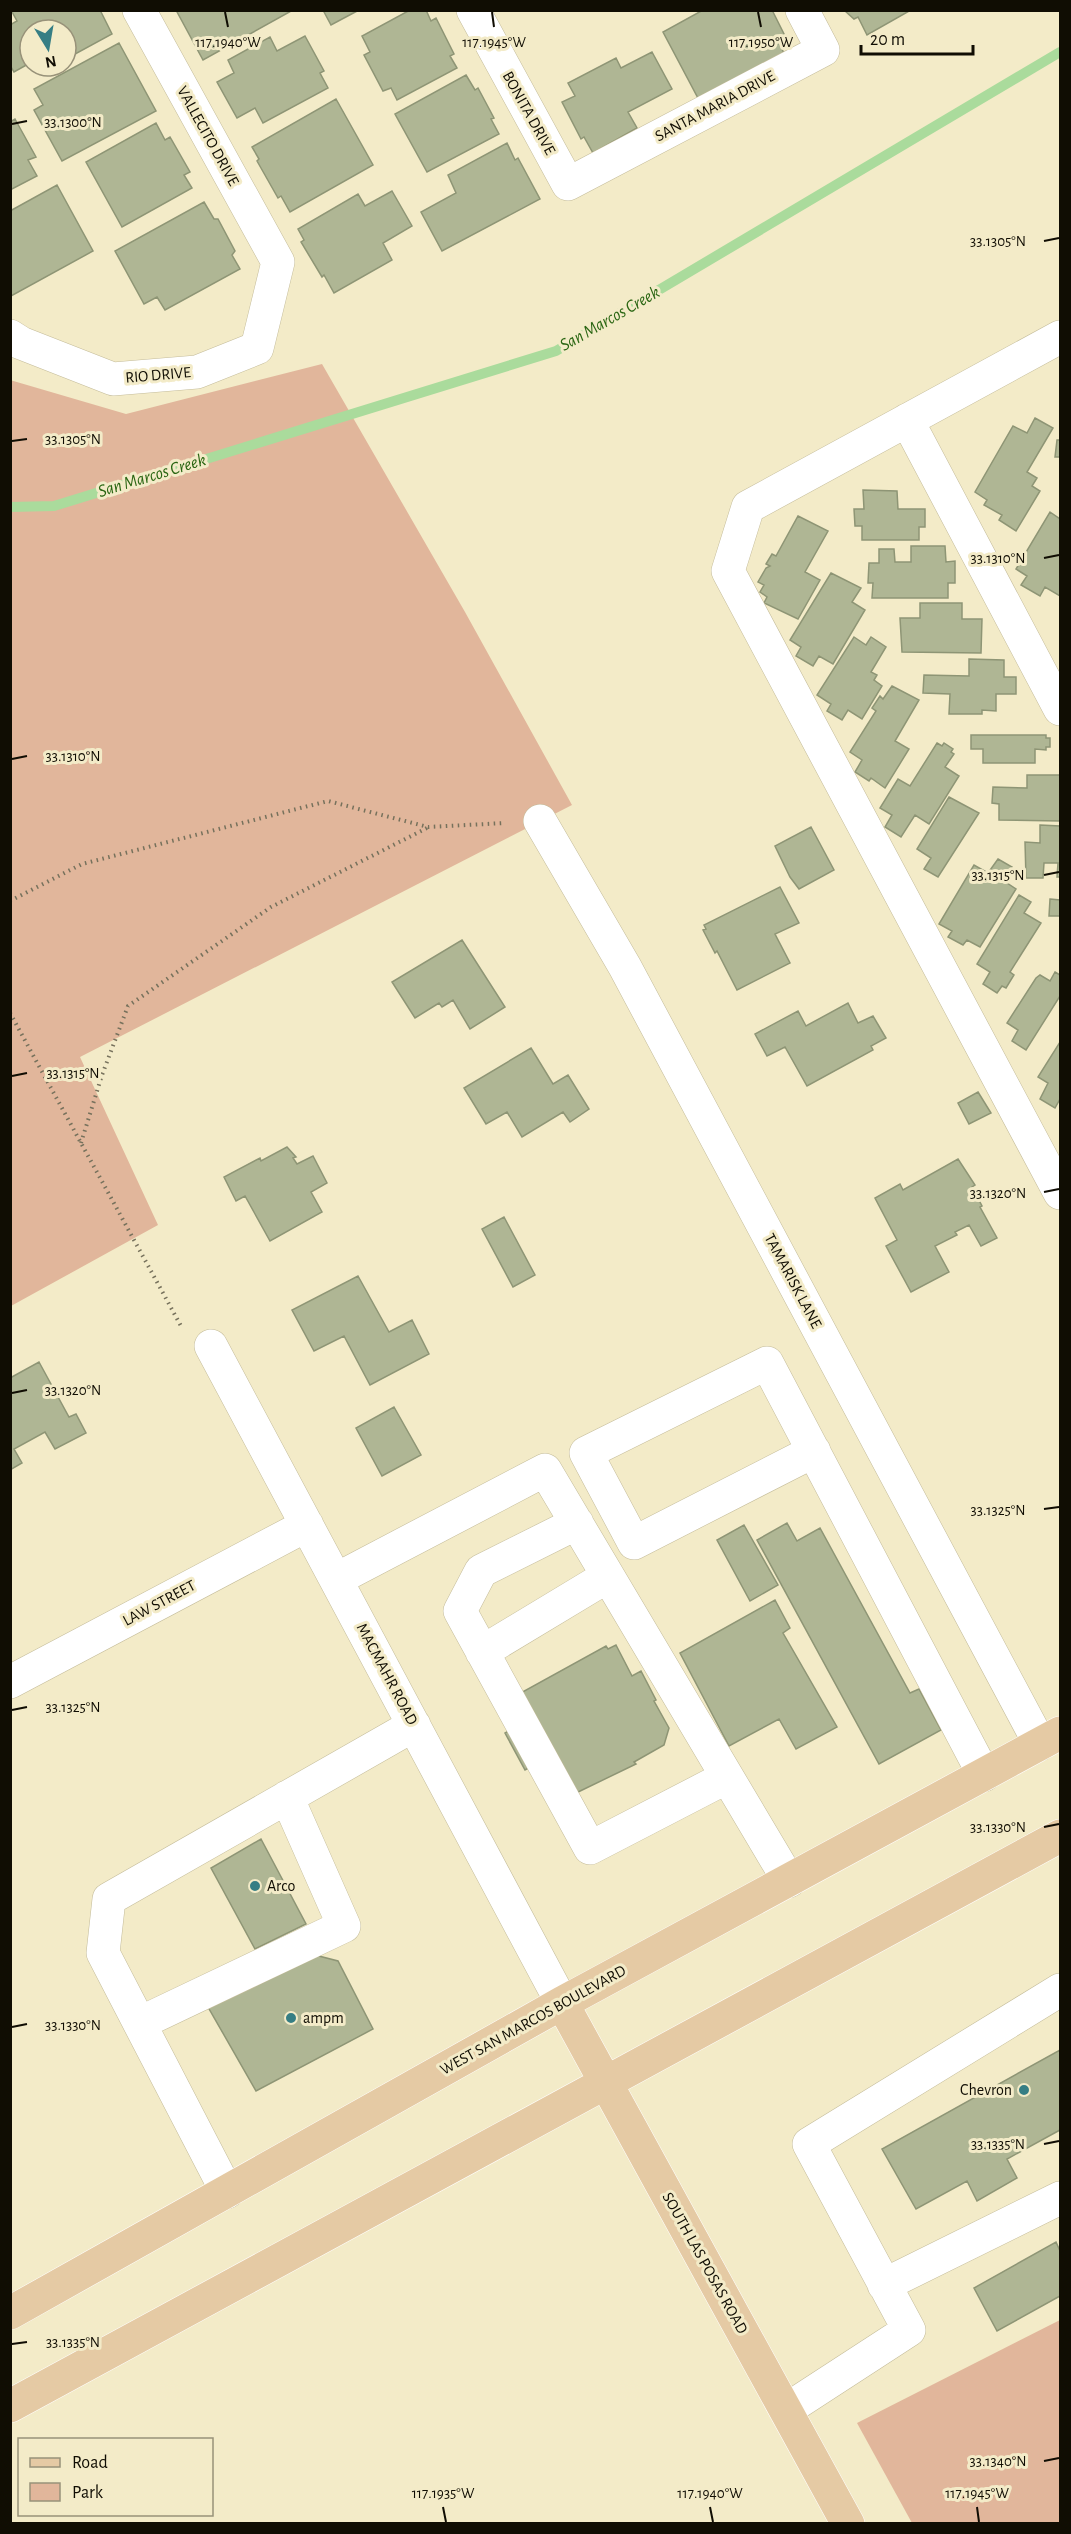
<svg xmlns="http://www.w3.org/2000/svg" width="1071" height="2534" font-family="'Alegreya Sans',sans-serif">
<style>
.green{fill:#e1b69b}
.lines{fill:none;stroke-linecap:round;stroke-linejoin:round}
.stream{stroke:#aadb9c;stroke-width:10}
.building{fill:#afb694;stroke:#8e9575;stroke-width:1.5}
.minor-casing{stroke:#c4bc9a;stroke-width:34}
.major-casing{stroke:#fff;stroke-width:34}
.path{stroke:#76715c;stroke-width:4;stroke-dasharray:1.5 4.5;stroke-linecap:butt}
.minor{stroke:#fff;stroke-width:33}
.major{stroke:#e5caa4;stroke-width:33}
.ticks{fill:none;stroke:#100d03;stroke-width:2}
.poi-dot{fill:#367e84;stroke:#f3ebc8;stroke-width:2}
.labels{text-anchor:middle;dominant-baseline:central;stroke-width:6;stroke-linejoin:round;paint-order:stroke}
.street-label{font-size:16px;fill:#100d03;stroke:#f3ebc8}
.poi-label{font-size:16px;fill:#100d03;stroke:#f3ebc8;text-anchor:start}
.water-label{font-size:18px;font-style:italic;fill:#2a6613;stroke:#f3ebc8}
.ticks-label{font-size:15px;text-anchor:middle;fill:#100d03;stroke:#f3ebc8;stroke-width:6;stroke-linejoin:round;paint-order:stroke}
</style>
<rect width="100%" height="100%" fill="#f3ebc8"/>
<!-- green -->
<path class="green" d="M322,364L465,612L572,805L80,1057L158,1225L11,1306L10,380L126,414Z
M1060,2320V2523H912L857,2423Z"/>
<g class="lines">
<!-- stream -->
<path class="stream" d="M10,507L54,506L556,351L1060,52"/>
</g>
<!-- building -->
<path class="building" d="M11,10H100L112,34L66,59V30H30V63L14,72L10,65V25L17,21Z
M176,10H293L203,60Z
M323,10H359L331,25Z
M410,10H426L431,21L436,18L454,54L450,56L457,68L397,100L391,88L383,91L364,55L370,52L362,36Z
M703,10H772L785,36L777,40L785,55L699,100L663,32Z
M844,10H911L867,35L858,17L854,19Z
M305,36L324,71L320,73L328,88L263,123L255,108L237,118L217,82L234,73L228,60L270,37L277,51Z
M119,43L156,111L62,161L34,110L43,105L34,89Z
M652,52L672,89L628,112L637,128L593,153L584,137L581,139L562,102L575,96L568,83L616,58L621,68Z
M466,75L475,90L478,88L494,118L491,119L499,134L427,172L395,114Z
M336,99L373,165L290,212L281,196L278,198L257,161L259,159L252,147Z
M15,119L36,157L28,160L37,176L10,190V122Z
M156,123L165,140L170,137L190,172L184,175L192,188L122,227L86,162Z
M507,143L515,160L518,158L540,199L442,251L421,212L456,193L448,175Z
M57,185L93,251L11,296L10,211Z
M392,191L412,226L383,243L392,260L334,293L324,275L322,277L301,242L304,240L298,229L358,194L365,206Z
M204,202L214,219H218L235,251L232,255L240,269L165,310L157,297L144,304L115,251Z
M1035,418L1053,428L1027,472L1037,478L1032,486L1040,491L1016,531L999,520L1002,515L984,505L987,500L975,492L1013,426L1027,433Z
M1057,440H1060V457H1055Z
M863,490L897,491L898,509H925V527H919V540H862V526H855L854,509H864Z
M1050,512L1060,519V596L1045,587L1040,596L1021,585L1027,576L1016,569Z
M798,516L828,531L805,572L820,580L798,619L764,603L767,597L760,592L764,585L758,582L766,568L770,566L766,564L772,554L776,556Z
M911,546H945L946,562L955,561V583H948V598H872L873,583H868L869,563H879V549H894L895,562H911Z
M831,573L861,588L852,602L865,610L833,664L819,656L813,666L796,656L801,647L790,640Z
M920,603H962V619H982L981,653L902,652L900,618H920Z
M854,637L866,645L871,637L886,647L871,672L877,675L874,680L882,686L862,719L848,710L842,720L827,711L831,704L817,695Z
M969,659L1004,660V677H1016V694H996V711L982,710V714H949L950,694L923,693L924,675L969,676Z
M892,686L919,700L895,741L909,749L885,788L871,778L869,781L855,772L862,760L850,752L876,711L872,708L880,696L883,699Z
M971,735H1046V738H1050V747H1046V750L1035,749V763H983V749H971Z
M937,743L942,746L944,743L953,749L951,752L954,754L945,767L959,776L929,824L915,815L901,837L885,827L892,815L880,808L898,779L910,786Z
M1027,775H1060V821L999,820V804L992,803L993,787L1027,788Z
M949,797L979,813L938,877L924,869L931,858L917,849Z
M1040,825L1060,826V877H1057L1058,863H1044L1043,878H1026L1025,842L1040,843Z
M811,827L834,870L799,889L790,877L775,846Z
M998,859L1012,867L1004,881L1016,889L980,947L967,940L963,945L948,937L952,931L939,924L974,865L988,873Z
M780,887L799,923L775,934L790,963L737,990L717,951L715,953L703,930L706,929L704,925Z
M1019,895L1031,902L1024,913L1041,923L1010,972L1014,975L1006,988L1002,986L997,993L983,984L990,972L977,964Z
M1050,899L1060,900V916H1049Z
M462,940L505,1007L470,1029L453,1000L442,1007L439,1003L415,1018L392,982Z
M1055,972L1060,975V996L1026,1050L1012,1041L1018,1030L1007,1023L1036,978L1040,975L1050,981Z
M848,1003L858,1023L873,1016L886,1038L871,1046L873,1050L807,1086L785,1047L767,1056L755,1034L798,1011L806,1026Z
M1060,1042V1099L1055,1108L1040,1099L1048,1083L1038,1077Z
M531,1048L553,1084L568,1075L589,1109L570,1122L563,1112L522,1137L507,1112L486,1124L464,1088Z
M978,1092L991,1113L969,1124L958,1103Z
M287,1147L296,1157L293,1158L297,1164L313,1156L327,1183L311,1192L322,1212L270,1241L245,1196L236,1201L224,1177L260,1158L261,1161Z
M958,1159L975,1185L972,1187L982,1206L980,1207L997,1238L981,1246L969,1225L955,1232L957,1235L935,1246L949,1272L911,1292L886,1246L897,1240L875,1198L900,1184L903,1190Z
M504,1217L535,1275L513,1287L482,1229Z
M358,1276L389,1332L412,1320L429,1354L370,1385L344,1336L314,1351L292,1310Z
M39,1362L69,1417L76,1414L86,1433L55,1449L45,1432L14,1449L22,1463L10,1470V1378Z
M394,1407L421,1455L382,1476L356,1428Z
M787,1523L797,1541L820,1528L910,1693L919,1689L941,1730L879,1764L757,1540Z
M744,1525L778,1585L750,1601L717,1540Z
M775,1600L790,1628L783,1633L837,1727L796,1749L779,1719L729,1746L680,1653Z
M616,1645L632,1676L641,1671L656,1700L654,1701L669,1728L664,1745L634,1762L636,1764L576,1793L543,1760L525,1770L505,1733L530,1719L517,1695L606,1646L608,1649Z
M261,1839L306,1924L255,1949L211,1868Z
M311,1954L338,1961L373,2029L256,2091L208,2007Z
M1060,2050V2130L1007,2159L1017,2178L977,2201L967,2181L916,2209L882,2149Z
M1056,2242L1060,2251V2296L997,2331L974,2288Z"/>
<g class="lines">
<!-- minor casing -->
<g class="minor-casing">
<path id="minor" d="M473,10L568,184L823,50L802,10
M10,336L21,343L113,379L197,372L257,348L278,262L139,10
M1060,337L748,507L728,571L1060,1193
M907,420L1060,709
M540,821L625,967L1040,1744
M211,1346L562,2003
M814,1451L634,1543L586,1453L767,1363L984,1775
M577,1523L481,1571L460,1611L590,1848L727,1777
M337,1579L545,1470L789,1881
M482,1652L608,1576
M10,1682L307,1525
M140,2023L344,1926L287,1797
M227,2192L103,1953L109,1899L414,1725
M884,2285L1060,2198
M786,2410L909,2330L809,2144L1060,1990"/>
</g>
<!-- major casing -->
<g class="major-casing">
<path id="major" d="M562,2003L848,2524
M10,2313L562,2003L1060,1733
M10,2406L1060,1836"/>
</g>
<!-- path -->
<path class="path" d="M10,901L82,864L328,801L428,827L505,823
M10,1013L181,1326
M81,1143L102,1075L128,1006L271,907L427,828"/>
<!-- minor -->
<use href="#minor" class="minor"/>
<!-- major -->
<use href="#major" class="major"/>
</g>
<!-- ticks -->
<path class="ticks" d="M225,12L228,27M492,12L494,27M758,12L761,27M12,124L27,121M1044,241L1059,238M12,441L27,439M1044,558L1059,555M12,759L27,756M1044,875L1059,872M12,1076L27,1073M1044,1192L1059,1189M12,1393L27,1390M1044,1509L1059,1507M12,1710L27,1707M1044,1827L1059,1824M12,2027L27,2024M1044,2144L1059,2141M12,2344L27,2342M1044,2461L1059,2458M443,2507L446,2522M710,2507L713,2522M977,2507L979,2522"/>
<!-- markers -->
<g class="poi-dot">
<circle cx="255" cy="1886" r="6"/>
<circle cx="291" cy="2018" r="6"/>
<circle cx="1024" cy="2090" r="6"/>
</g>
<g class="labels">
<!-- street labels -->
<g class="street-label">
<text transform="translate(715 106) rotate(-28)">SANTA MARIA DRIVE</text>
<text transform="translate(529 113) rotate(61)">BONITA DRIVE</text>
<text transform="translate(208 136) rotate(61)">VALLECITO DRIVE</text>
<text transform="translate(158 375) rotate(-5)">RIO DRIVE</text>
<text transform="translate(793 1281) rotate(62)">TAMARISK LANE</text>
<text transform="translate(159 1603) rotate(-28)">LAW STREET</text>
<text transform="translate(387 1674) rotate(62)">MACMAHR ROAD</text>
<text transform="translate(533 2020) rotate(-29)">WEST SAN MARCOS BOULEVARD</text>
<text transform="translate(705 2263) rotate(61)">SOUTH LAS POSAS ROAD</text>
</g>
<!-- poi labels -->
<g class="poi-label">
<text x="267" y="1886">Arco</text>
<text x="303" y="2018">ampm</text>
<text x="1012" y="2090" text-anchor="end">Chevron</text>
</g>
<!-- water labels -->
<g class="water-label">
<text transform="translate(610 319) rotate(-30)">San Marcos Creek</text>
<text transform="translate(152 476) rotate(-17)">San Marcos Creek</text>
</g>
</g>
<g class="ticks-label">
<text x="228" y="47">117.1940°W</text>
<text x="494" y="47">117.1945°W</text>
<text x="761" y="47">117.1950°W</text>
<text x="73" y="127">33.1300°N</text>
<text x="998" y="246">33.1305°N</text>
<text x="73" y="444">33.1305°N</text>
<text x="998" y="563">33.1310°N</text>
<text x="73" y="761">33.1310°N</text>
<text x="998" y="880">33.1315°N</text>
<text x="73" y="1078">33.1315°N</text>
<text x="998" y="1198">33.1320°N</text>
<text x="73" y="1395">33.1320°N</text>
<text x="998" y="1515">33.1325°N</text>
<text x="73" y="1712">33.1325°N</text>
<text x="998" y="1832">33.1330°N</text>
<text x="73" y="2030">33.1330°N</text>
<text x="998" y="2149">33.1335°N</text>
<text x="73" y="2347">33.1335°N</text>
<text x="998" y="2466">33.1340°N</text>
<text x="443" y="2498">117.1935°W</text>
<text x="710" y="2498">117.1940°W</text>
<text x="977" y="2498">117.1945°W</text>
</g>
<!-- border -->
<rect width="1071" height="2534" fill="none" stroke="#100d03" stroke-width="24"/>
<!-- legend -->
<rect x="18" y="2438" width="195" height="78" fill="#f3ebc8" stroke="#989279" stroke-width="1.5"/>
<rect x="30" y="2458" width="30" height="9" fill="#e5caa4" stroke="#989279" stroke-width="1.5"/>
<text x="72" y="2468" font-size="18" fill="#100d03">Road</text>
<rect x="30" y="2483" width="30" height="18" fill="#e1b69b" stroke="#989279" stroke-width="1.5"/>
<text x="72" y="2498" font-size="18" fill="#100d03">Park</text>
<!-- north arrow -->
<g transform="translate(48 48) rotate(169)"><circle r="28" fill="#f3ebc8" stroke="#989279" stroke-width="1.5"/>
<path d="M0-4.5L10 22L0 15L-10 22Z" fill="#367e84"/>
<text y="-9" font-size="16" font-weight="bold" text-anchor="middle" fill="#100d03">N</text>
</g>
<!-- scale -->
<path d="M861 45v9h112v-9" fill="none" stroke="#100d03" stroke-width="3"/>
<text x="870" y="45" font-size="18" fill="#100d03" stroke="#f3ebc8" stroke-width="4.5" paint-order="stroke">20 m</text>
</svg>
